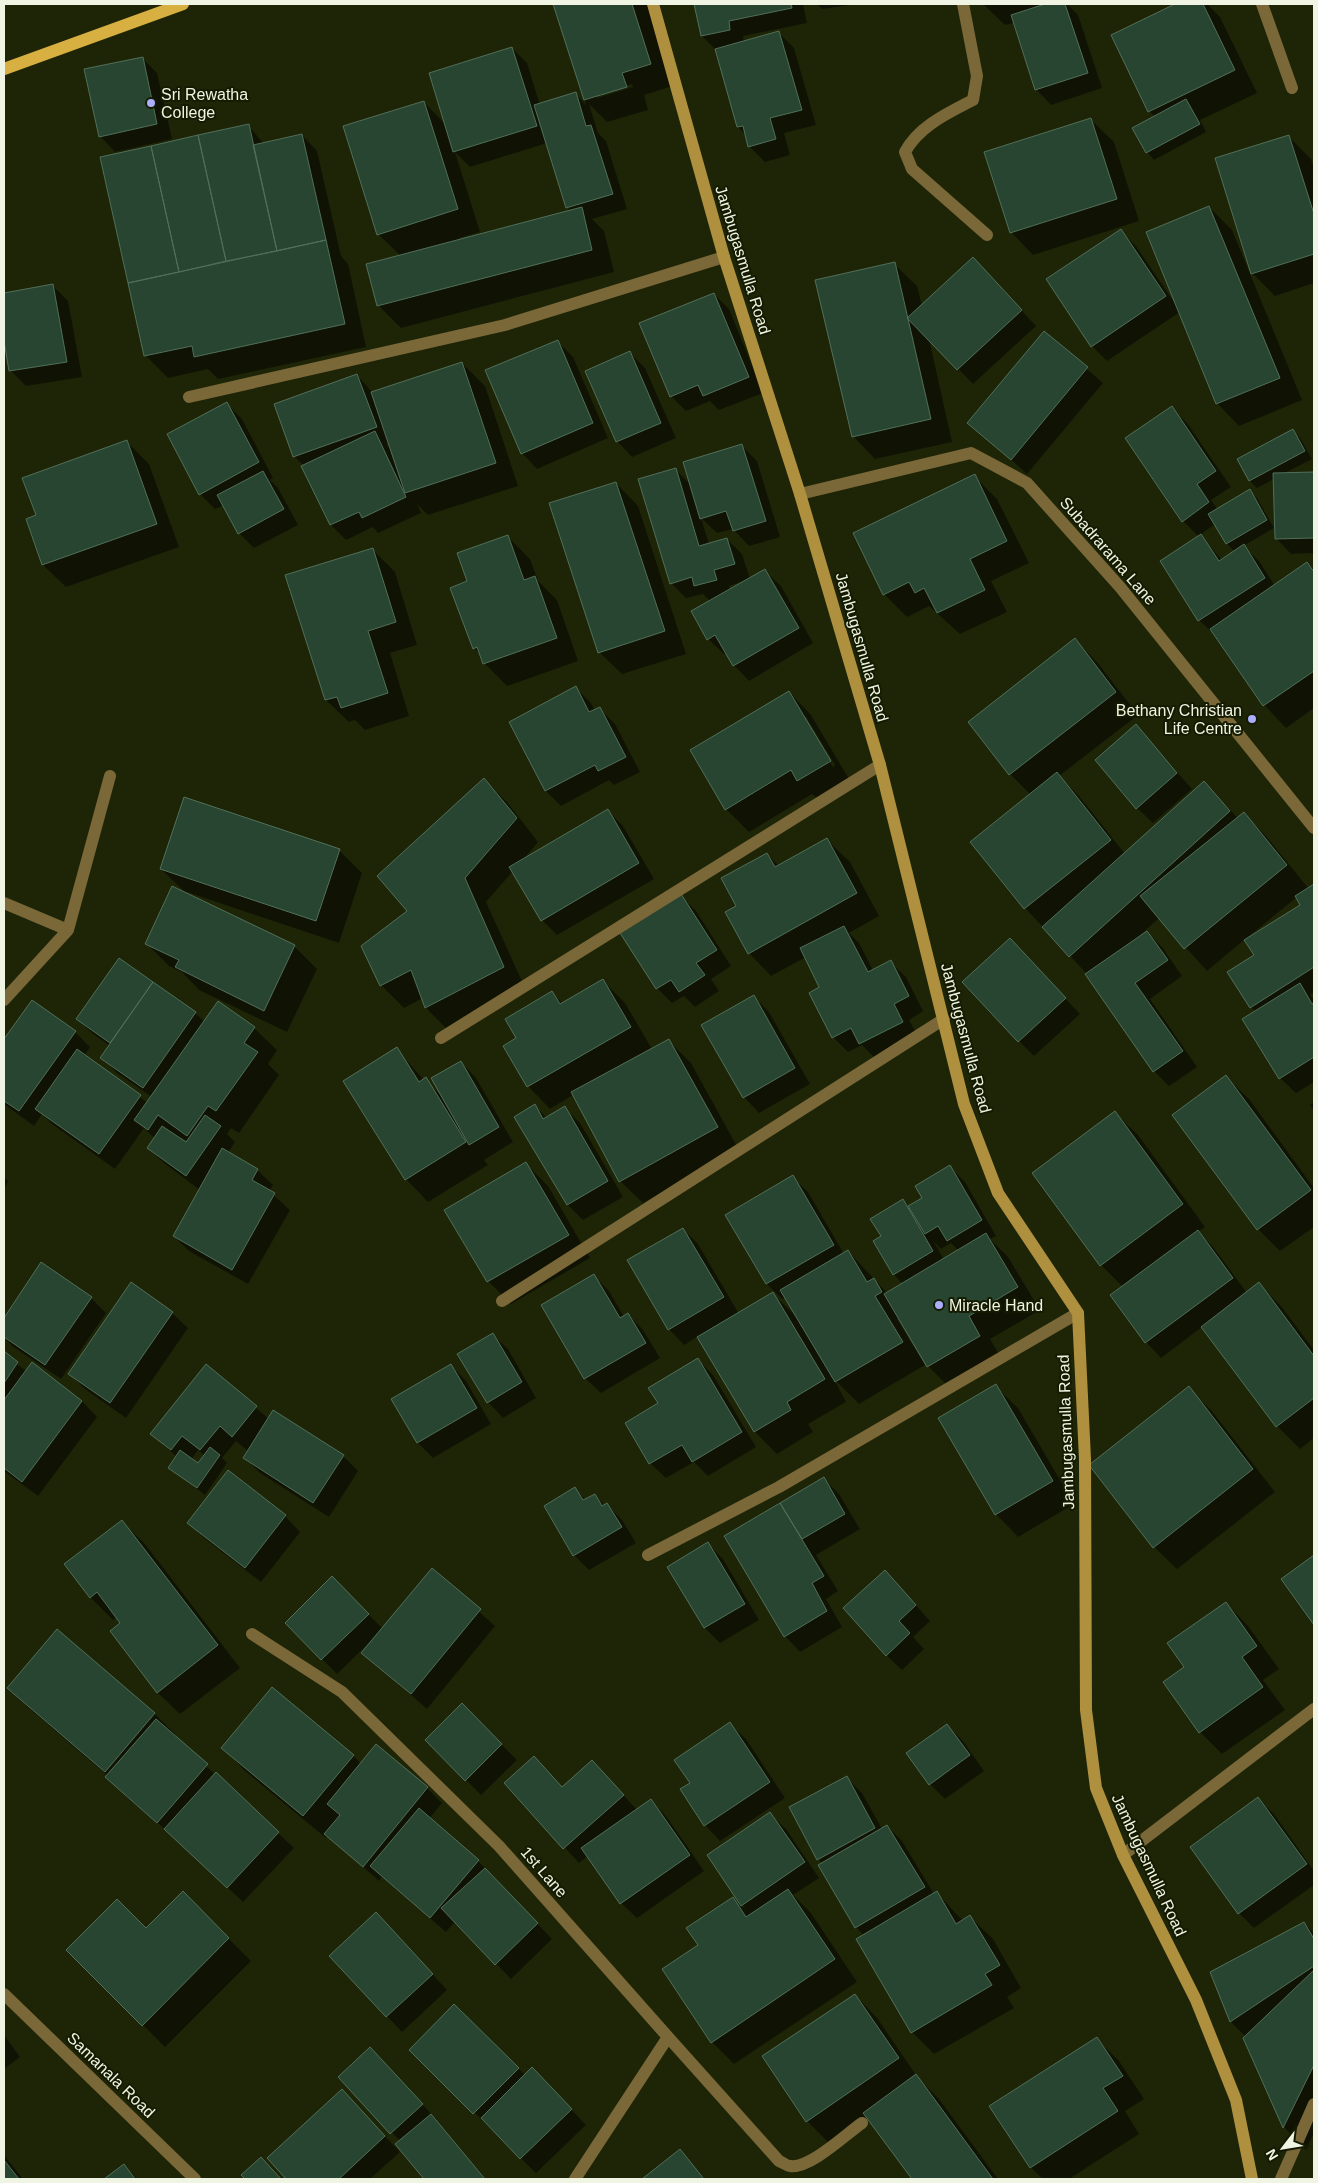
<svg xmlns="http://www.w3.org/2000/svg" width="1318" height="2183" font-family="Helvetica,sans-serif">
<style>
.shadow{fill:#0007;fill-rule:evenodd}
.building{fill:#284531;stroke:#516f59}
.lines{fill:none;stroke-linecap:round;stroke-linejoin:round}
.street{stroke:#7b6838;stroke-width:12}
.secondary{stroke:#af903f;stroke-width:12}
.primary{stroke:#d8af41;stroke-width:12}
.poi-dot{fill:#abaffb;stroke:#151b00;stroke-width:2}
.labels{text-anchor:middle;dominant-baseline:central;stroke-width:4;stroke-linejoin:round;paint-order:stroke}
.poi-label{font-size:16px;fill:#f0f5e3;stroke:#151b00;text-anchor:start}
.street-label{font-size:16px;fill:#f0f5e3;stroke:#151b00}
</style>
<rect width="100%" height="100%" fill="#1e2507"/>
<!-- shadow -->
<path class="shadow" d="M555,4H647L673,86L644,95L648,110L607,122L589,104L598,133L606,141L627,209L592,219L604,231L614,272L401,328L379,306L368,265L401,256L378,234L424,102L446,125L512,48L527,63L540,105L575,93L586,105ZM632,84L633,87L597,98V95ZM547,143L567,207L571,211L460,240L459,238L480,232L455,152L470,167Z
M695,4H803L807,23L743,36L744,42L779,33L794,48L816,125L784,133L790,155L765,162L750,147L746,135L738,127L717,51L702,36Z
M817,4H858L822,9Z
M983,4H1067L1078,15L1102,88L1051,105L1036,89L1014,23L1005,25Z
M1178,4H1207L1220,17L1257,93L1200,120L1206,132L1154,160L1147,152L1134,128L1155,117L1149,111L1112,35Z
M142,58L157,73L172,139L115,152L100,136Z
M1091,120L1114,142L1139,221L1033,255L1011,232Z
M248,125L264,144L302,135L317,151L341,256L348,264L366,347L218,379L208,369L168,378L145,355Z
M1288,136L1311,159L1314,169V283L1275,296L1252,273Z
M1209,207L1232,230L1302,400L1239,426L1217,403L1180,312L1107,361L1092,346L1121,231L1136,246L1176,305Z
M894,264L917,286L922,306L988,274L1036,326L973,384L929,339L952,442L875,459L853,436Z
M53,286L68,301L82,377L26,386L11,371L4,334V295Z
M714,294L729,309L763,393L719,410L710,401L686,411L671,396Z
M1044,332L1103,383L1027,474L969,423Z
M557,341L573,357L608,438L537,469L522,453Z
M630,353L645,368L676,438L632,457L617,441Z
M462,363L485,386L518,486L428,515L417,504L421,513L378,533L373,527L346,540L331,525L304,466L294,456L357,375L373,393ZM389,443L392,450L386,444Z
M227,404L242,419L273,478L270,480L278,488L298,525L254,548L239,533L224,505L215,509L200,494Z
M1171,408L1187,423L1231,487L1211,500L1218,510L1250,491L1257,498L1274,528L1243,546L1259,561L1275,586L1307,563L1314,570V708L1286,728L1264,705L1215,635L1199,620V537L1183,521ZM1215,524L1227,544L1235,552L1222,560L1200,535Z
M1293,431L1300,438L1312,459L1283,474L1314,473V553L1291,554L1276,538L1274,479L1257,488L1250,481L1239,460Z
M127,442L149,464L179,547L66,587L43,565L27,520L37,516Z
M742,446L757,461L780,537L749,546L733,529L717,533L701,518L709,544L727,539L742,554L750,579L765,571L781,586L813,643L749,681L734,665L726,653L724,654L708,639L711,602L703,594L686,598L671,583L676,470L692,486ZM746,580L730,591L729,586Z
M974,476L997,499L1029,563L991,581L1007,612L960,634L929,606L907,617L884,594Z
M616,483L638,506L686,654L622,674L599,652Z
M508,537L530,559L538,581L557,600L578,661L507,686L485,664L482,656L474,648L469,582Z
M373,550L395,572L417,645L390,653L409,716L365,730L355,720L349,722L326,700L287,576Z
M1075,640L1097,662L1138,715L1059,776L1079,796L1125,854L1204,783L1238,818L1244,814L1266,836L1309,889L1314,886V992L1310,995L1314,999V1082L1296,1093L1280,1078L1244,1019L1256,1012L1251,1007L1256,955L1245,939L1207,971L1159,918L1139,936L1147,932L1162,947L1182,976L1150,999L1197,1067L1169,1086L1154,1071L1087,974L1025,908L1031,795L1010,774L970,722ZM1297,897L1302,905L1249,939L1248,937Z
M576,688L591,703L595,711L599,708L615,724L640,772L614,785L609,780L561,806L546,791Z
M789,692L811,715L852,784L821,802L812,794L749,832L726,809ZM803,717H806L835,765L833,767Z
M1136,726L1192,789L1153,823L1137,808Z
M484,779L507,802L538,842L522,861L608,811L623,826L654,879L557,935L542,920L513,871L486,902L526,990L448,1030L426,1008L423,998L404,1008L381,985L409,912Z
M827,840L850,862L879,916L849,933L859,943L873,970L890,962L906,977L923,1011L909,1020L918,1037L876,1059L862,1045L848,1052L833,1037L821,988L806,957L771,976L749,953L738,907L767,854L779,866Z
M339,850L362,873L339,943L184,891L161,869Z
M680,895L696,911L731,966L711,979L719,991L695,1007L684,996L672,1003L657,988Z
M146,943L294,946L317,969L287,1032L199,990L182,972L169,966Z
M1025,955L1080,1014L1034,1056L1019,1041Z
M119,959L195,1013L205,1022L254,1028L277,1050L268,1064L279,1075L239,1133L231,1128L227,1134L235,1142L228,1153L257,1170L273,1185L269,1191L290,1210L248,1284L189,1251L174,1236L200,1190L164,1163L148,1148L155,1139L144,1128L115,1169L52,1124L42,1114L34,1126L4,1104V1041L32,1001L75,1032L90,1047L84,1056L148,1103L152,1097L117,1073L102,1057L110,1046L93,1034L77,1019ZM181,1137L188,1142L187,1144L180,1139Z
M603,981L625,1003L652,1049L668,1040L691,1063L739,1150L643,1203L620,1181L573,1095L550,1109L528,1086L518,1039L552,993L563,1004Z
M754,997L769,1012L810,1084L759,1113L744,1097Z
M396,1049L424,1080L440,1094L461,1062L476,1078L513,1142L484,1160L488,1165L428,1202L406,1179Z
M1226,1077L1249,1099L1314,1188V1227L1280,1251L1258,1229Z
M1314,1102V1111L1310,1105Z
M535,1106L547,1118L564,1108L580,1123L623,1197L583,1220L568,1205L516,1117Z
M1115,1113L1138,1135L1205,1227L1198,1232L1213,1247L1247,1293L1259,1284L1281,1306L1314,1350V1438L1300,1449L1277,1426L1202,1327L1161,1358L1146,1342L1123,1287L1101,1265Z
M526,1164L548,1186L590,1258L511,1304L488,1281Z
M949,1166L965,1182L996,1236L990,1239L1008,1257L1040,1310L990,1339L1002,1359L951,1389L928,1366L900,1317L897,1319L925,1365L859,1404L834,1379L846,1402L808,1424L813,1432L777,1454L755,1432L698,1336L684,1345L669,1329L683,1229L698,1244L739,1314L773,1294L798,1318L786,1297L782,1299L767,1284L727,1215L792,1177L808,1192L844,1254L848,1251L887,1293L903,1284L894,1275L874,1241L882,1236L903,1201L909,1207L924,1199ZM934,1242L941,1249L951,1243L959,1251L944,1260Z
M4,1177L8,1181L4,1190Z
M42,1264L91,1298L106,1313L61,1379L12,1346L4,1337V1320Z
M594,1276L609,1291L624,1317L628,1314L643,1330L660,1358L601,1393L585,1378Z
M172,1313L188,1328L126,1418L85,1389L70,1374Z
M492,1334L508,1349L536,1398L503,1418L488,1402Z
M4,1353L27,1372L82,1401L97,1417L38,1496L4,1471Z
M698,1360L713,1375L756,1447L708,1476L694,1462L666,1478L650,1463L659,1404Z
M451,1365L466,1381L491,1424L433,1458L418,1443L392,1400Z
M207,1366L269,1419L343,1456L358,1471L329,1517L260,1473L245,1458L249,1452L236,1441L222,1458L227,1463L205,1495L170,1468L177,1457L152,1434ZM198,1450L205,1456L198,1465L191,1460Z
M995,1386L1018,1408L1074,1504L1018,1537L996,1514Z
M1188,1388L1211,1410L1275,1492L1177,1569L1154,1547Z
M824,1479L839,1494L860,1529L816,1555L838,1591L826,1599L842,1627L800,1652L785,1636L726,1536Z
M575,1489L586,1500L594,1495L605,1506L607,1505L622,1520L636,1543L589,1570L574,1555Z
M285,1516L300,1532L261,1582L204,1538L189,1523Z
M122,1522L145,1544L240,1668L180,1714L157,1692L117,1617L113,1620L90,1597Z
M708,1544L723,1559L759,1620L720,1643L705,1628L669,1567Z
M1314,1557V1623L1283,1580Z
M432,1570L495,1626L427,1709L363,1653L369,1643L337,1674L286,1623L332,1578L383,1629Z
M900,1587L930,1621L913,1637L924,1649L902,1670L886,1655Z
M1226,1603L1248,1626L1279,1669L1263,1680L1285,1710L1222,1754L1200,1732L1186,1667Z
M57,1630L155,1714L177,1736L176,1738L294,1848L243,1902L173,1836L122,1793L108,1776L31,1710L8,1688Z
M462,1705L517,1760L481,1795L427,1740Z
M730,1724L746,1739L785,1798L720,1841L705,1825L681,1790L691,1783Z
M947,1725L963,1741L984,1771L945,1799L930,1784Z
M223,1748L353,1755L361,1764L427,1788L442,1803L429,1819L478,1861L552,1939L511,1979L455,1921L446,1932L382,1877L379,1881L328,1836L326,1838L245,1771Z
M607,1777L637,1810L651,1800L666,1816L704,1871L637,1918L621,1903L588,1856L579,1863L506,1783L563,1788Z
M847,1778L862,1793L882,1829L887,1826L902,1841L934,1894L937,1893L963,1921L970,1917L993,1939L1021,1988L1007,1997L1014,2008L934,2054L912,2032L864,1936L856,1927L823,1864L818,1859Z
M1258,1799L1274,1814L1314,1871V1885L1254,1928L1239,1913Z
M770,1814L786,1829L819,1878L793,1895L811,1913L857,1982L734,2064L712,2042L732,1899L745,1909L709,1855Z
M183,1893L251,1961L165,2047L68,1950L146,1930Z
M1304,1923L1314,1933V2133L1306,2150L1285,2128L1245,2038L1246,2037L1231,2022L1211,1973Z
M391,1929L447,1990L402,2032L330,1956Z
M855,1995L877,2018L918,2078L939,2099L998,2179H914L868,2117L830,2144L807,2121Z
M454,2005L526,2076L547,2084L586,2125L536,2173L411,2050Z
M4,2035L20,2057L4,2069Z
M1097,2039L1119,2061L1144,2099L1125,2111L1139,2134L1069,2179H1043L1030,2167Z
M385,2064L437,2120L436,2121L486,2179H426L397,2144L400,2141L340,2078Z
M342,2091L400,2152L370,2179H288L269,2158Z
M679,2151L705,2179H644Z
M4,2155L23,2179H4Z
M124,2166L137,2179H106Z"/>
<!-- building -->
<path class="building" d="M553,4H632L651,64L622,73L627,87L584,100Z
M694,4H791L792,8L729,21L730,30L701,36Z
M1045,4H1065L1088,73L1035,90L1011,15Z
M1175,4H1203L1235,70L1148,112L1111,35Z
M779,31L802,110L770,118L776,139L748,147L743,126L737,127L715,49Z
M512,47L537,126L453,152L429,73Z
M143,57L157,124L99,137L84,69Z
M576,92L586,126L591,125L613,194L566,208L534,105Z
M1186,99L1200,124L1146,153L1132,128Z
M424,101L458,209L377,235L343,126Z
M1091,118L1117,199L1010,233L984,152Z
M249,124L277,251L226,261L198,135Z
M302,134L326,240L277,251L253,145Z
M198,135L226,261L179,272L151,146Z
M1289,135L1314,214V254L1251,274L1215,158Z
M151,146L179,272L128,283L100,157Z
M1209,206L1280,378L1216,404L1146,232Z
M582,207L592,250L377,306L366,264Z
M1121,229L1166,296L1091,347L1046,279Z
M326,240L345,324L194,357L192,346L144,356L128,283Z
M973,257L1022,310L957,370L907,318Z
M895,262L931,419L852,437L815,280Z
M53,284L67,362L9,371L4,341V293Z
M714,293L749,377L703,396L698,385L670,397L639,323Z
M1044,331L1088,367L1011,460L967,423Z
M558,340L593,423L521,454L485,370Z
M630,351L661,423L616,442L585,371Z
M462,362L496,463L405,493L371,392Z
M357,374L377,427L293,457L274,404Z
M227,402L259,462L199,495L167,434Z
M1172,406L1216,471L1197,484L1209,502L1182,522L1125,438Z
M1293,429L1305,451L1249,481L1237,459Z
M375,431L406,497L362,518L359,512L330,525L301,466Z
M127,440L157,524L42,565L26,519L36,515L22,478Z
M742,444L766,521L733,531L726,511L700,519L683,462Z
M676,468L699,546L727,538L735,564L714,570L717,580L694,586L692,577L670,584L638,479Z
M263,471L284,509L238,534L217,495Z
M1314,472V538L1275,539L1273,473Z
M975,474L1007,541L970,559L985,590L937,613L924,588L915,593L909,582L883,595L853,533Z
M616,482L665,631L598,653L549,503Z
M1250,489L1267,520L1226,544L1208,514Z
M1201,534L1219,561L1244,544L1265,578L1198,621L1160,561Z
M508,535L524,580L535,576L557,638L483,664L477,647L473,649L450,588L467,581L457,553Z
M373,548L396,622L368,631L388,693L341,708L337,697L325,700L285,575Z
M1307,562L1314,572V671L1263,706L1210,629Z
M765,569L799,628L733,666L715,635L707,640L691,611Z
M1075,638L1116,692L1009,775L968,722Z
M576,686L589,712L600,707L626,757L598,771L595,765L545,791L509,722Z
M789,691L831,761L797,781L791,770L725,810L690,750Z
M1136,724L1177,773L1136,809L1095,760Z
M1057,772L1111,840L1024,909L970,842Z
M484,778L517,818L465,878L504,967L425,1008L411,970L380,986L361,946L407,911L377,876Z
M1204,781L1230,811L1069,957L1042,927Z
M184,797L340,849L316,921L160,869Z
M608,809L639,863L541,921L509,867Z
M1244,812L1287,865L1184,949L1140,896Z
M827,838L857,893L748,954L725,912L736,906L721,878L767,853L775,867Z
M1314,884V967L1250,1008L1227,972L1254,955L1244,940L1300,905L1295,896Z
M172,886L295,945L264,1011L175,967L179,960L145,944Z
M681,894L717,950L696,963L705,975L679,992L671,980L656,989L620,933Z
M844,926L868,972L891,960L909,996L894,1004L903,1022L859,1044L851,1028L832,1038L809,993L819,987L800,948Z
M1147,931L1168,960L1135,983L1183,1051L1153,1072L1085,974Z
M1010,938L1066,998L1018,1042L962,982Z
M119,958L153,982L110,1043L76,1019Z
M603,979L631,1027L527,1087L503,1046L516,1038L505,1019L552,991L560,1004Z
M153,982L196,1012L143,1088L100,1058Z
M1300,983L1312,1004L1314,1003V1057L1279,1079L1242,1019Z
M754,995L795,1068L743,1098L701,1025Z
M32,1000L76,1031L19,1111L4,1101V1039Z
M218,1001L255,1027L244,1043L258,1052L216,1111L208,1106L187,1136L158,1115L148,1130L134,1120Z
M669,1039L718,1127L619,1182L571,1092Z
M397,1047L419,1082L426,1077L466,1142L405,1180L343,1081Z
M77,1049L141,1095L99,1154L35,1109Z
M461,1061L499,1127L469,1145L431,1078Z
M1226,1075L1311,1190L1257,1230L1172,1115Z
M535,1104L543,1119L565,1106L608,1181L567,1205L514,1117Z
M1115,1111L1183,1204L1100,1266L1032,1173Z
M205,1115L221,1126L186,1176L147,1148L162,1126L186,1142Z
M222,1148L258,1169L252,1180L275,1193L232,1270L173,1236Z
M526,1162L569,1235L487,1282L444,1210Z
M950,1165L982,1220L947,1241L938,1226L925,1234L908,1206L922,1198L915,1186Z
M793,1175L834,1245L766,1284L725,1215Z
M903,1199L933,1251L893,1275L873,1241L881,1236L870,1219Z
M683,1228L724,1297L668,1330L627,1260Z
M1198,1230L1233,1278L1145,1343L1110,1295Z
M986,1233L1018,1287L969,1316L980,1336L927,1367L884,1294Z
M848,1250L867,1282L874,1278L882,1292L875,1296L903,1342L835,1382L780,1290Z
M41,1262L92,1297L45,1365L4,1337V1318Z
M594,1274L620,1318L628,1313L646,1343L584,1379L541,1305Z
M131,1282L173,1312L110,1403L68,1374Z
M1259,1282L1314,1356V1398L1276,1427L1201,1327Z
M773,1292L825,1379L787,1402L791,1410L754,1432L697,1337Z
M493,1333L522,1382L487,1403L457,1354Z
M4,1351L18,1362L4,1383Z
M698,1358L742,1432L692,1462L682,1445L649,1464L625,1423L658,1403L648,1388Z
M32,1362L82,1401L22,1482L4,1468V1400Z
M206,1364L257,1406L232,1437L220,1426L200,1450L182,1436L171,1450L150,1434Z
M451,1364L477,1408L417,1443L391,1399Z
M996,1384L1053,1481L995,1515L938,1418Z
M1189,1386L1253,1469L1153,1548L1089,1465Z
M273,1410L344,1455L313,1503L243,1458Z
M210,1447L220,1455L197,1488L168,1468L180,1450L198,1463Z
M228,1470L286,1515L245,1568L187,1523Z
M824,1477L845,1514L802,1539L780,1503Z
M575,1487L583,1500L595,1494L602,1506L607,1503L622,1527L573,1556L544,1506Z
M780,1503L824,1576L812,1583L827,1611L784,1637L724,1536Z
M122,1520L218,1645L157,1693L110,1631L120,1623L97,1592L90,1598L64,1564Z
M708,1542L745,1604L704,1628L667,1567Z
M1314,1555V1625L1281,1579Z
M432,1568L481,1609L411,1694L361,1653Z
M885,1570L916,1605L899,1621L910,1633L886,1656L843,1608Z
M332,1576L369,1614L321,1660L285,1623Z
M1226,1602L1257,1646L1242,1657L1263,1687L1199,1733L1163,1682L1184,1667L1167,1643Z
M57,1629L155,1713L105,1772L7,1688Z
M272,1687L354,1755L303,1816L221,1748Z
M462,1703L502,1744L465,1781L425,1740Z
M156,1719L208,1764L157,1823L105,1777Z
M730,1722L770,1782L704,1826L680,1789L690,1783L674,1760Z
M947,1724L970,1755L929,1785L906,1753Z
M376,1744L428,1787L363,1867L324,1834L340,1815L327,1804Z
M534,1756L562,1787L592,1760L624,1795L563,1849L504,1783Z
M216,1772L279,1832L227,1888L164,1829Z
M847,1776L875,1828L817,1860L789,1807Z
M1258,1797L1307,1864L1238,1914L1190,1847Z
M651,1799L690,1855L620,1904L581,1848Z
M419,1808L479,1860L430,1918L370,1866Z
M770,1812L805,1862L741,1906L707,1855Z
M887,1825L925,1887L855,1928L818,1865Z
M485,1868L538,1923L495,1965L441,1908Z
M788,1889L835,1959L711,2043L662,1969L698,1945L686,1928L733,1897L746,1917Z
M183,1891L229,1938L142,2026L66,1950L117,1899L146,1928Z
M937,1891L956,1924L970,1915L1000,1965L985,1974L992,1985L911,2033L856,1939Z
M376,1912L433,1974L386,2017L329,1956Z
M1304,1922L1314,1939V1966L1230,2022L1210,1972Z
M1314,1970V2065L1283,2128L1243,2038Z
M855,1994L899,2058L806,2122L762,2056Z
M454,2004L519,2068L473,2114L409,2050Z
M1097,2037L1123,2076L1103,2088L1118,2111L1030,2168L989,2106Z
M370,2047L423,2104L390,2134L338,2077Z
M532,2067L572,2109L520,2159L481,2118Z
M916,2074L993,2179H912L863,2113Z
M342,2089L385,2136L339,2179H286L267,2158Z
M431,2114L485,2179H424L395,2144Z
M680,2149L704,2179H642Z
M261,2157L281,2179H245L241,2175Z
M4,2160L19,2179H4Z
M124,2164L135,2179H104Z"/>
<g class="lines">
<!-- street -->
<path class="street" d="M963,4L977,76L973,100C948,113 919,126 905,152L912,169L987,235
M1262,4L1292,88
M189,397L505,325L724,257
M800,494L971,453L1027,483L1120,587L1314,828
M4,903L68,930
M4,1000L68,930L110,776
M441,1038L880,765
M502,1301L944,1019
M648,1555L779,1487L1078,1313
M252,1634L342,1692L499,1846L668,2037L575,2179
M1123,1855L1314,1709
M4,1994L195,2179
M668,2037L779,2161C782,2162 787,2166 790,2166C810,2169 846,2134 862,2123
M1281,2179L1314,2104"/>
<!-- secondary -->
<path class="secondary" d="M653,4L724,257L800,494L880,765L964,1104L998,1193L1078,1313L1085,1459L1086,1710L1096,1788L1123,1855L1196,2000L1236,2100L1252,2179"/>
<!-- primary -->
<path class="primary" d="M4,69L183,4"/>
</g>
<!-- markers -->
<g class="poi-dot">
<circle cx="151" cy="103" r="5"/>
<circle cx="1252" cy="719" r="5"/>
<circle cx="939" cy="1305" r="5"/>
</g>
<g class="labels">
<!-- poi labels -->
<g class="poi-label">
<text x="161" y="94">Sri Rewatha<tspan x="161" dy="18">College</tspan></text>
<text x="1242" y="710" text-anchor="end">Bethany Christian<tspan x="1242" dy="18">Life Centre</tspan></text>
<text x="949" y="1305">Miracle Hand</text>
</g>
<!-- street labels -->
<g class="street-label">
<text transform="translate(743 260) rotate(73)">Jambugasmulla Road</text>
<text transform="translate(1108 551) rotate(49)">Subadrarama Lane</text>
<text transform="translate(862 647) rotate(74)">Jambugasmulla Road</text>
<text transform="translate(966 1038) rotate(75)">Jambugasmulla Road</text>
<text transform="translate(1066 1432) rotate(-92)">Jambugasmulla Road</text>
<text transform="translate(1149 1865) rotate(65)">Jambugasmulla Road</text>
<text transform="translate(544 1872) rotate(49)">1st Lane</text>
<text transform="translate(111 2075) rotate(44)">Samanala Road</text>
</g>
</g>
<!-- border -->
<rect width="1318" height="2183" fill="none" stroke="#f0f5e3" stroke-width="10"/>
<!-- north arrow -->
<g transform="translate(1283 2148) rotate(239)" stroke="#151b00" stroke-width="4" paint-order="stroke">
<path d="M0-4L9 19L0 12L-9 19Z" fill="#f0f5e3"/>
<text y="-8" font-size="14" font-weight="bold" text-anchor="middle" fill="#f0f5e3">N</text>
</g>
</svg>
